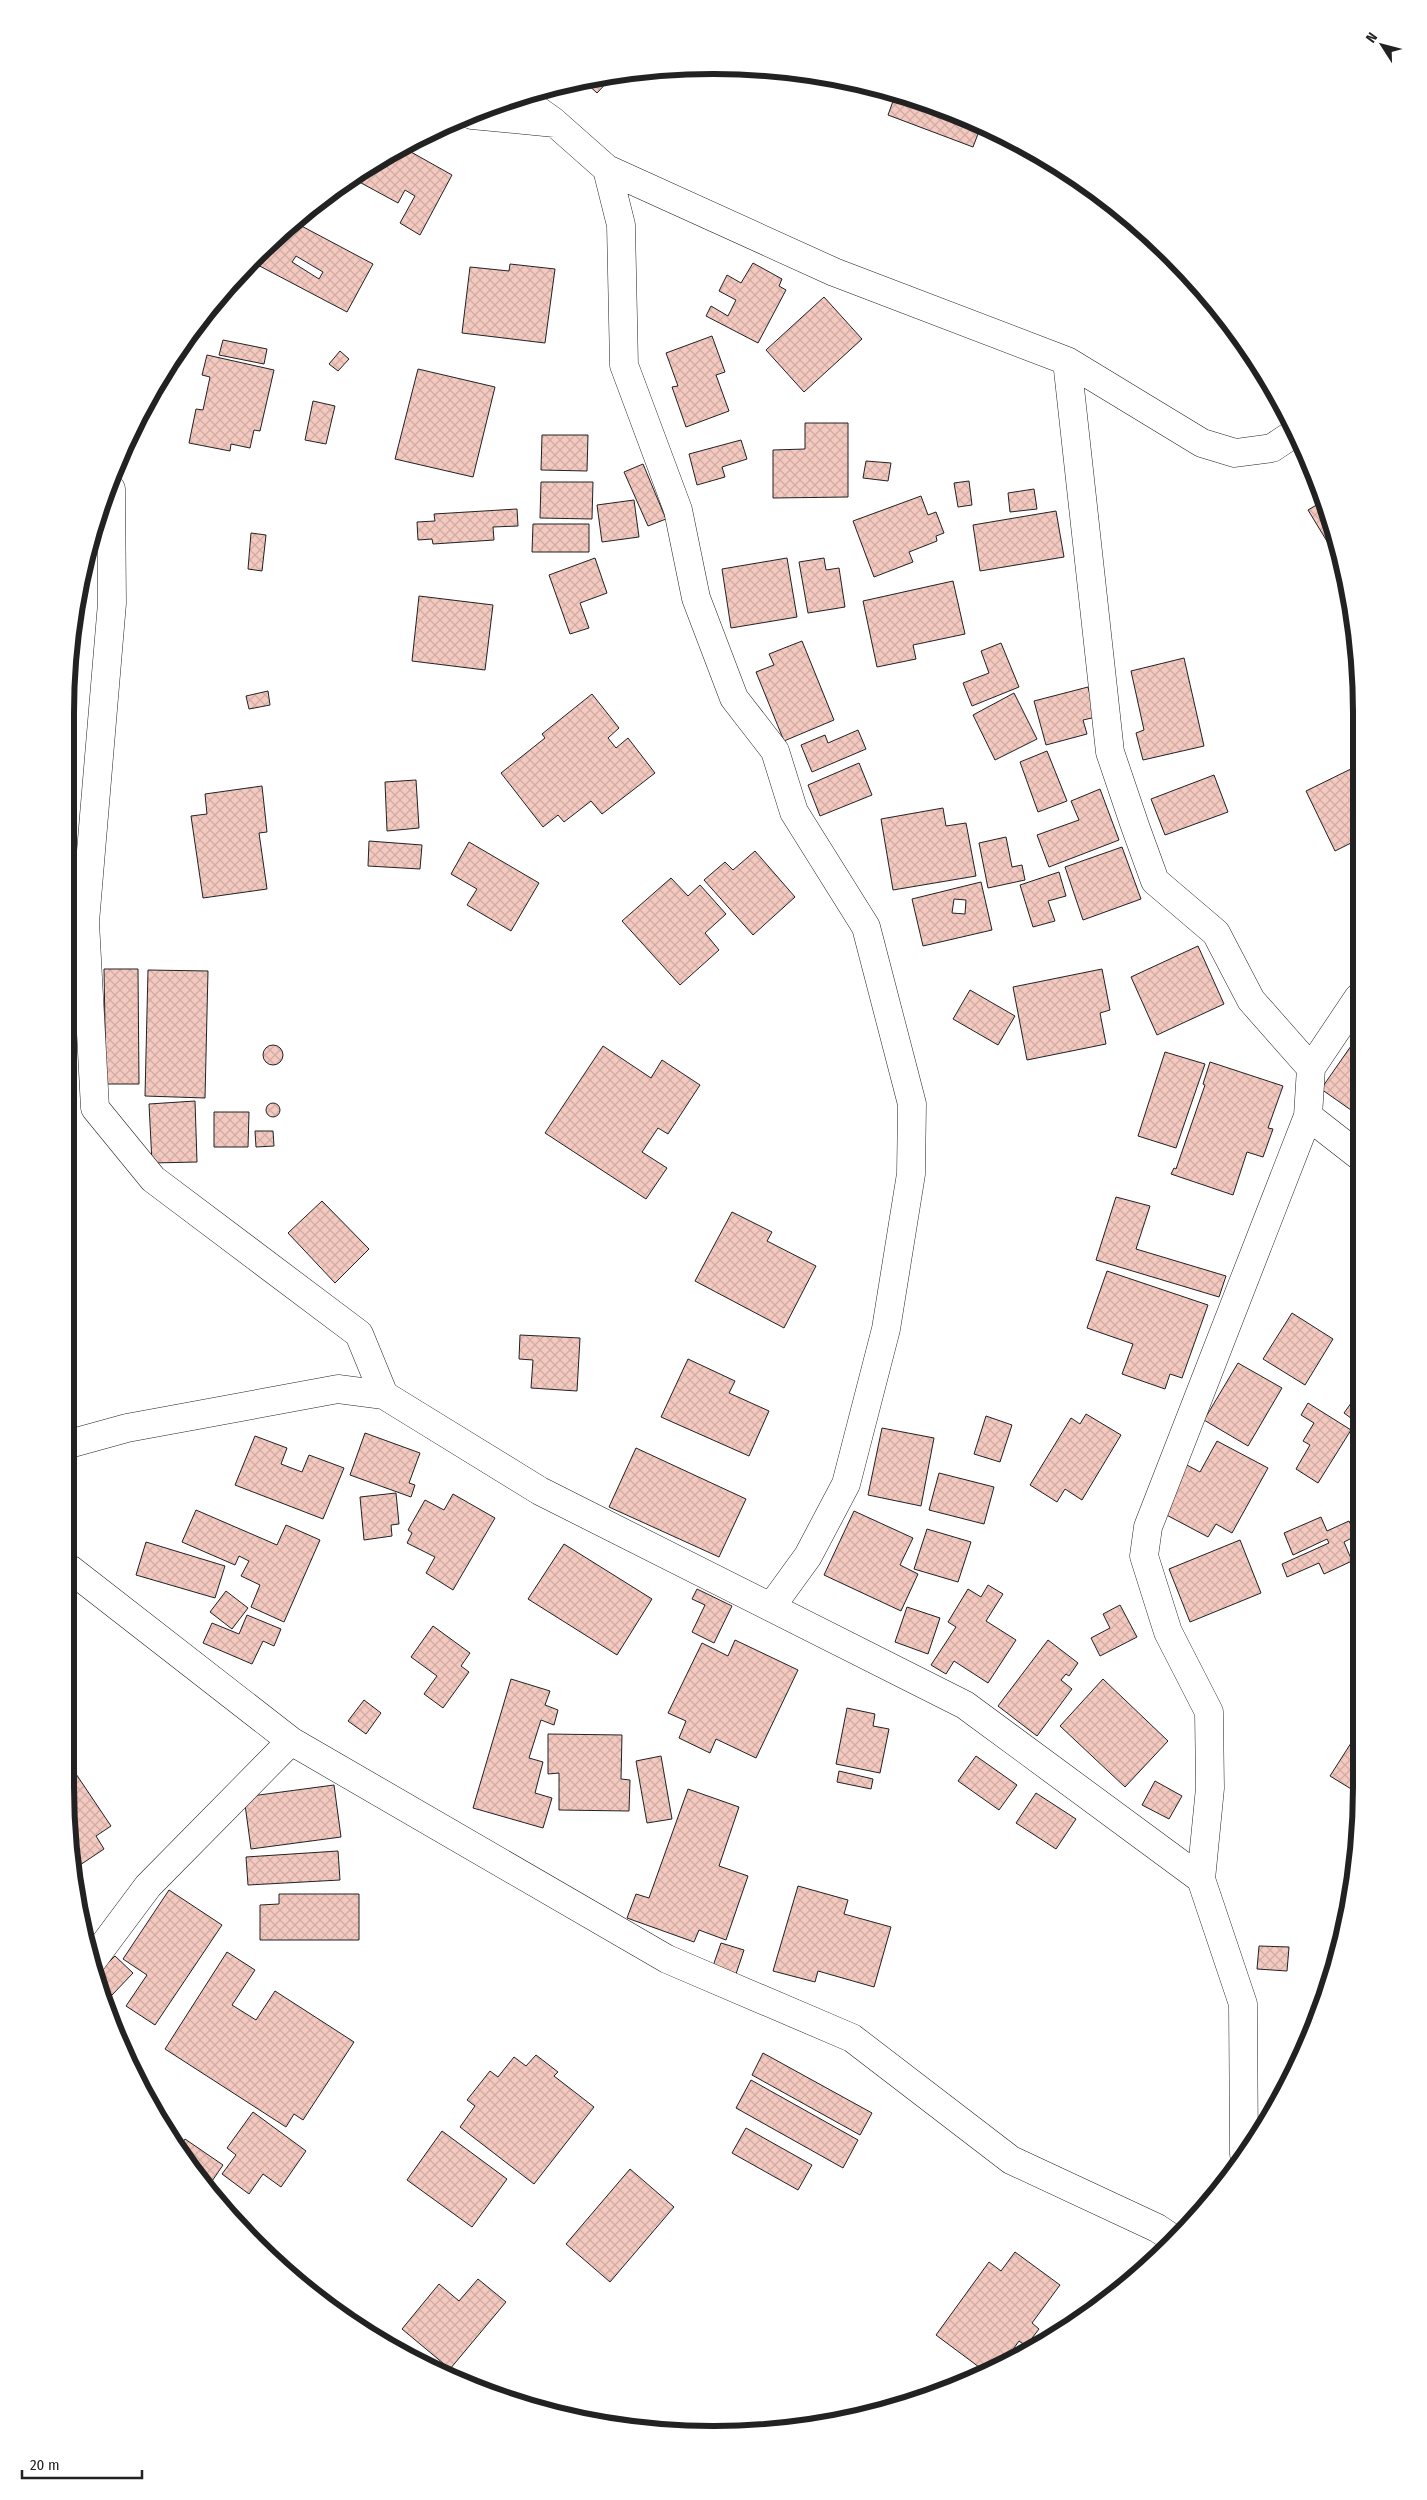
<svg xmlns="http://www.w3.org/2000/svg" width="1427" height="2500" font-family="'Fira Sans Condensed',sans-serif">
<style>
.building{fill:url(#building-cross-hatch);stroke:#222;fill-rule:evenodd}
.lines{fill:none;stroke-linecap:round;stroke-linejoin:round}
.minor-casing{stroke:#222;stroke-width:29}
.minor{stroke:#fff;stroke-width:28}
.rim{fill:none;stroke:#222;stroke-width:6}
</style>
<defs>
<pattern id="building-cross-hatch" width="8" height="8" patternUnits="userSpaceOnUse" patternTransform="scale(1.25)"><rect width="8" height="8" fill="#f3c9c0"/><path d="M0 0l8 8M0 8l8-8" fill="none" stroke="#d0aca5"/></pattern>
</defs>
<rect width="100%" height="100%" fill="#fff"/>
<!-- building -->
<path class="building" d="M613,76L597,93L584,81Z
M584,81L574,92L565,84Z
M896,93L922,100L981,126L973,147L888,115Z
M402,147L452,175L420,235L400,223L415,196L405,190L398,203L352,178Z
M294,222L373,264L347,312L252,262ZM296,256L323,272L319,279L292,262Z
M753,263L782,279L779,286L786,290L758,343L706,316L711,306L728,316L736,300L719,291L727,275L741,283Z
M510,264L555,269L545,343L462,333L470,267L509,271Z
M824,297L862,339L804,392L766,350Z
M712,336L725,372L716,375L729,411L686,427L672,387L678,386L666,353Z
M223,340L267,349L264,364L219,355Z
M340,351L349,359L338,371L329,364Z
M207,355L274,370L260,431L254,430L250,448L231,444L230,451L189,443L196,409L203,410L210,377L202,375Z
M418,369L495,387L473,477L395,459Z
M313,401L335,406L326,444L305,440Z
M805,423H848V497L773,498V450L805,449Z
M542,435H588L587,471L541,470Z
M741,440L747,459L722,467L725,477L697,485L689,454Z
M866,461L891,463L888,481L863,478Z
M643,464L666,519L648,526L624,472Z
M969,481L972,505L958,507L954,483Z
M541,482H593L592,519L540,518Z
M1034,489L1037,509L1010,512L1008,493Z
M921,496L928,515L936,512L944,533L936,536L937,541L909,552L913,562L874,577L853,521Z
M634,500L639,537L602,542L597,505Z
M1325,500L1327,505L1342,566L1308,510Z
M517,509L518,526L493,527L494,540L433,544L432,539L418,540L417,522L435,521L434,514Z
M1056,511L1064,557L980,571L973,525Z
M533,524H589V552H532Z
M251,533L266,535L262,571L248,569Z
M595,558L607,593L580,603L589,628L570,634L549,575Z
M787,558L797,617L731,628L722,569Z
M824,558L826,570L839,568L845,607L808,613L799,562Z
M953,581L965,634L913,645L916,659L877,667L863,601Z
M419,596L493,605L485,670L412,661Z
M1351,604L1355,624L1345,607Z
M802,641L834,720L784,741L756,672L774,665L769,654Z
M1001,643L1019,687L972,706L963,683L989,673L981,651Z
M1184,658L1204,746L1143,760L1136,733L1144,730L1131,671Z
M1088,687L1096,717L1083,720L1087,734L1046,745L1034,701Z
M268,691L270,705L249,709L246,696Z
M1014,693L1037,739L995,760L973,715Z
M592,694L619,728L608,738L616,748L628,738L655,773L602,814L591,801L564,822L558,815L543,827L501,773L545,738L542,734Z
M858,730L866,749L812,772L801,745L825,735L828,743Z
M1047,751L1067,801L1038,812L1020,762Z
M859,763L872,795L820,816L808,785Z
M1357,766V840L1335,851L1306,791Z
M1214,775L1228,812L1165,835L1151,799Z
M416,780L419,828L387,831L385,782Z
M262,786L267,832L259,833L267,889L203,898L191,816L207,814L205,794Z
M1100,789L1119,840L1049,867L1037,835L1079,820L1071,801Z
M943,808L946,826L966,823L976,876L893,890L881,819Z
M1006,837L1012,867L1022,865L1025,880L988,888L979,843Z
M369,841L422,845L420,869L368,866Z
M469,842L539,883L511,931L467,905L477,889L451,874Z
M1122,847L1141,899L1083,920L1065,867Z
M755,851L795,897L753,935L704,880L725,862L733,870Z
M1059,872L1066,896L1048,901L1055,921L1033,927L1020,885Z
M671,878L688,896L700,885L726,914L705,933L719,950L680,985L622,921Z
M981,882L992,930L923,946L912,899ZM954,899L966,900L965,914L952,913Z
M1198,946L1224,1004L1157,1035L1131,977Z
M104,969H138L139,1084H106Z
M1102,969L1110,1010L1100,1013L1106,1044L1027,1060L1013,987Z
M148,970L208,971L205,1098L145,1096Z
M970,990L1015,1016L998,1045L953,1019Z
M1358,1036V1115L1321,1089Z
M263 1055a10 10 0 1 1 20 0a10 10 0 1 1-20 0Z
M603,1046L651,1078L662,1060L700,1085L668,1134L658,1128L642,1152L667,1168L646,1199L545,1133Z
M1165,1052L1205,1064L1176,1148L1138,1136Z
M1210,1062L1283,1086L1268,1128L1273,1129L1263,1157L1247,1152L1233,1195L1171,1174L1174,1168L1176,1169L1205,1085L1203,1084Z
M195,1101L197,1162L152,1163L149,1104Z
M266 1110a7 7 0 1 1 14 0a7 7 0 1 1-14 0Z
M214,1112H249L248,1147H214Z
M255,1131H273L274,1146L256,1147Z
M1116,1197L1150,1206L1136,1249L1226,1276L1219,1297L1096,1260Z
M322,1201L369,1249L335,1283L288,1233Z
M732,1212L772,1232L767,1241L816,1266L784,1328L695,1281Z
M1107,1271L1208,1305L1182,1378L1170,1374L1165,1389L1122,1374L1133,1344L1087,1328Z
M1292,1313L1333,1339L1305,1385L1263,1359Z
M520,1335L580,1338L577,1391L531,1388L533,1360L519,1359Z
M688,1359L735,1381L729,1393L769,1411L749,1456L661,1417Z
M1238,1363L1282,1388L1248,1446L1204,1420Z
M1359,1392V1424L1344,1413Z
M1308,1403L1351,1430L1318,1483L1296,1469L1310,1445L1303,1441L1314,1423L1301,1415Z
M1086,1414L1121,1435L1082,1500L1065,1489L1057,1502L1030,1485L1071,1418L1080,1424Z
M986,1416L1012,1425L1000,1462L974,1454Z
M882,1428L934,1438L921,1506L868,1495Z
M365,1433L420,1453L409,1483L415,1485L411,1497L350,1475Z
M255,1436L287,1448L281,1464L302,1472L309,1455L344,1468L323,1519L235,1485Z
M1217,1441L1268,1468L1232,1533L1216,1524L1208,1537L1159,1511L1185,1464L1200,1472Z
M636,1448L746,1499L719,1557L609,1507Z
M939,1473L994,1487L984,1524L929,1510Z
M396,1493L399,1524L391,1525L392,1536L364,1540L360,1497Z
M453,1494L495,1518L453,1590L426,1573L435,1557L407,1543L412,1533L408,1530L425,1500L444,1510Z
M196,1510L277,1545L286,1525L320,1540L284,1622L251,1607L260,1585L241,1576L249,1561L239,1556L235,1565L182,1542Z
M854,1511L913,1538L900,1565L918,1574L901,1611L824,1575Z
M1321,1517L1327,1531L1349,1521L1356,1536L1344,1542L1352,1561L1324,1574L1319,1563L1287,1577L1282,1564L1329,1543L1327,1539L1293,1555L1284,1533Z
M927,1529L971,1542L958,1582L914,1569Z
M1240,1540L1261,1593L1190,1622L1169,1569Z
M146,1542L225,1566L215,1598L136,1575Z
M564,1544L652,1599L617,1655L528,1599Z
M988,1585L1003,1594L986,1621L1016,1640L988,1683L954,1661L946,1674L931,1665L956,1627L948,1622L968,1589L981,1597Z
M697,1589L732,1606L714,1643L692,1632L705,1605L692,1599Z
M226,1591L248,1608L232,1629L210,1612Z
M1120,1605L1137,1637L1100,1656L1091,1638L1110,1628L1103,1614Z
M907,1607L940,1618L928,1654L895,1642Z
M247,1615L281,1629L274,1646L263,1641L252,1664L203,1643L212,1623L239,1634Z
M433,1626L470,1653L461,1666L469,1672L443,1708L424,1694L437,1676L411,1657Z
M735,1640L798,1670L756,1758L716,1739L710,1753L679,1738L686,1721L668,1713L702,1643L728,1656Z
M1048,1640L1078,1663L1069,1676L1066,1674L1061,1680L1072,1689L1037,1736L998,1706Z
M511,1679L550,1691L545,1705L558,1710L554,1725L541,1720L529,1758L543,1762L535,1793L552,1798L543,1828L473,1808Z
M1103,1679L1168,1741L1125,1787L1060,1726Z
M364,1700L381,1713L366,1734L348,1721Z
M847,1708L875,1714L873,1726L889,1729L880,1773L836,1764Z
M1360,1729L1361,1795L1330,1776Z
M548,1734L622,1735L621,1779L630,1780L629,1811L559,1810V1773L548,1774Z
M661,1756L672,1819L647,1823L636,1761Z
M976,1756L1017,1785L999,1810L958,1781Z
M72,1768L111,1826L96,1836L104,1849L71,1871Z
M839,1771L873,1779L871,1789L837,1782Z
M1155,1781L1182,1796L1169,1819L1142,1805Z
M334,1785L341,1837L251,1849L244,1797Z
M688,1789L739,1807L719,1866L748,1876L726,1940L699,1930L694,1942L627,1918L636,1894L649,1898Z
M1036,1793L1076,1819L1056,1849L1016,1823Z
M338,1851L340,1880L248,1885L246,1857Z
M798,1886L848,1900L844,1914L891,1927L874,1987L818,1971L815,1982L773,1971Z
M169,1890L222,1925L155,2025L126,2006L147,1975L123,1959Z
M279,1894H359V1940H260V1905L279,1904Z
M721,1943L744,1950L735,1977L712,1969Z
M1259,1946L1289,1947L1287,1971L1257,1969Z
M227,1952L255,1970L232,2005L256,2020L275,1991L354,2042L303,2120L294,2114L286,2127L165,2049Z
M115,1956L133,1973L112,1995L103,1986L98,1991L95,1976Z
M1328,1975L1331,1976L1324,1993Z
M763,2053L872,2113L860,2135L752,2075Z
M536,2055L558,2072L554,2076L594,2107L534,2184L460,2127L475,2106L467,2100L490,2071L498,2077L514,2057L526,2066Z
M751,2080L858,2140L843,2168L736,2108Z
M253,2112L306,2151L281,2187L263,2174L249,2194L222,2174L236,2155L227,2148Z
M746,2128L812,2165L798,2190L732,2153Z
M442,2131L507,2179L472,2227L407,2180Z
M172,2138L181,2145L185,2139L223,2165L206,2190Z
M630,2169L674,2207L610,2282L566,2244Z
M1015,2252L1060,2285L1032,2323L1039,2329L1026,2346L1019,2341L1001,2366L987,2373L936,2335L989,2262L1001,2271Z
M478,2279L506,2302L450,2369L402,2329L439,2284L459,2301Z"/>
<g class="lines">
<!-- minor casing -->
<g class="minor-casing">
<path id="minor" d="M519,97L554,122
M472,115L555,123L607,169L834,272L1067,361L1202,443L1235,453L1272,448L1293,434
M607,169L621,225L624,365L678,510L696,598L734,698L775,751L794,812L866,927L912,1104L911,1174L886,1329L846,1484L808,1556L771,1607
M1067,361L1110,752L1135,826L1155,881L1216,933L1251,1000L1311,1068L1308,1116L1148,1527L1144,1556L1168,1632L1209,1712L1210,1788L1201,1879
M111,489L112,603L85,922L95,1108L153,1179L359,1334L384,1395L540,1491L965,1705L1201,1879L1243,2004L1244,2154
M67,872L73,879L82,911
M1311,1068L1358,998
M1308,1116L1358,1155
M69,1444L127,1428L338,1389L384,1395
M70,1569L291,1741L667,1959L852,2038L1011,2160L1157,2228L1175,2240
M92,1961L148,1886L291,1741"/>
</g>
<!-- minor -->
<use href="#minor" class="minor"/>
</g>
<!-- crop -->
<path d="M0 0H1427V2500H0ZM713 74H714A639 639 0 0 1 1353 713V1787A639 639 0 0 1 714 2426H713A639 639 0 0 1 74 1787V713A639 639 0 0 1 713 74Z" fill="#fff" fill-rule="evenodd"/>
<path class="rim" d="M713 74H714A639 639 0 0 1 1353 713V1787A639 639 0 0 1 714 2426H713A639 639 0 0 1 74 1787V713A639 639 0 0 1 713 74Z"/>
<!-- north arrow -->
<g transform="translate(1382 45) rotate(306)" stroke="#ffffff" stroke-width="4" paint-order="stroke">
<path d="M0-4L9 19L0 12L-9 19Z" fill="#222222"/>
<text y="-8" font-size="14" font-weight="bold" text-anchor="middle" fill="#222222">N</text>
</g>
<!-- scale -->
<path d="M22 2470v8h120v-8" fill="none" stroke="#222222" stroke-width="2.5"/>
<text x="30" y="2470" font-size="15" fill="#222222" stroke="#ffffff" stroke-width="4" paint-order="stroke">20 m</text>
</svg>
